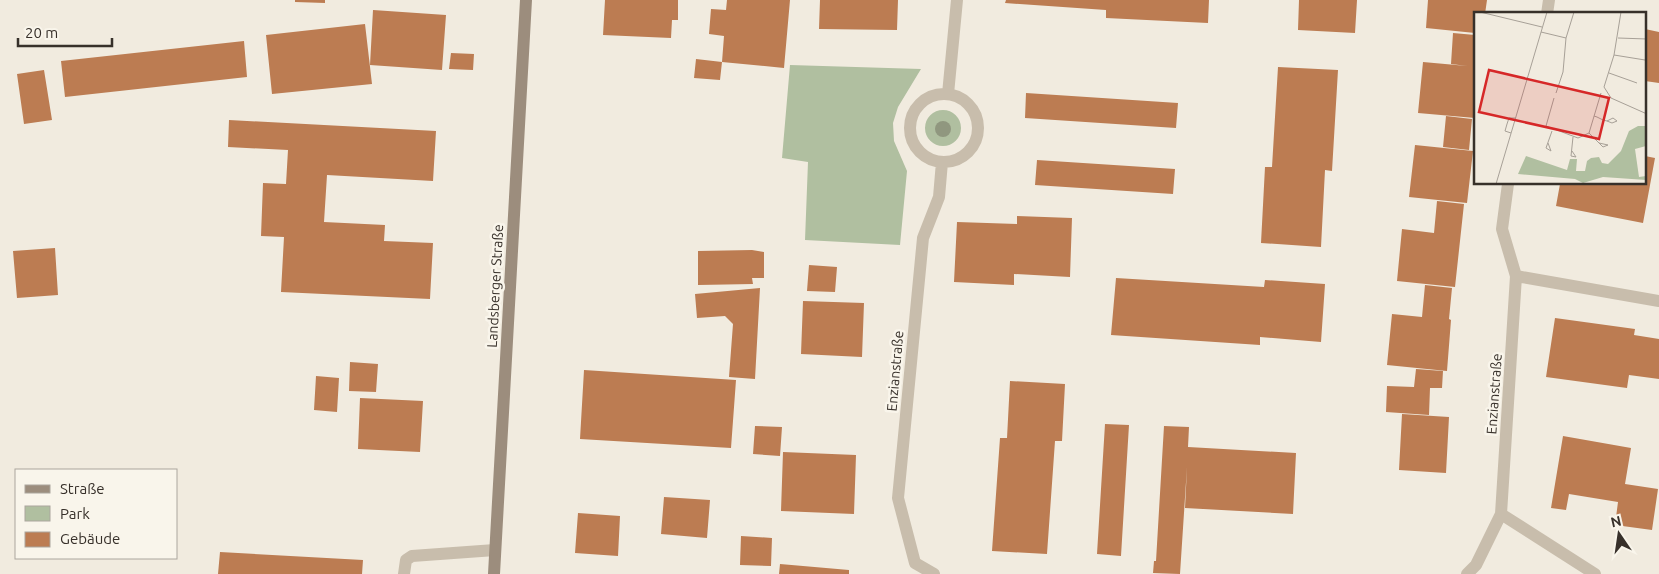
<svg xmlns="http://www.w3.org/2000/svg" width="1659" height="574" font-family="Ubuntu,sans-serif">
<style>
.green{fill:#b0bfa0}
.building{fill:#bc7c52}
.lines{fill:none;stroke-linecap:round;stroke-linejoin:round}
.lane{stroke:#c8bdac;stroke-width:12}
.street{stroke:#c8bdac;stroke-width:12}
.secondary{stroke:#9c8d7d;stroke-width:12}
.tree{fill:#90977f}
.labels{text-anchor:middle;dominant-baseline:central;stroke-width:5;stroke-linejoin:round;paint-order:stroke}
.street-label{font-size:14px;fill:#37302a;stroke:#f9f5eb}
.inset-road{fill:none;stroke:#a7a097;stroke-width:1}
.view{fill:#d62828;fill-opacity:0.15;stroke:#d62828;stroke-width:2.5}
.inset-edge{fill:none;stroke:#37302a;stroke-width:2.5}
</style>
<rect width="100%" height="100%" fill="#f1ebdf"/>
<!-- green -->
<path class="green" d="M790,65L921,69L898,107L893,123L894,141L907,171L900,245L805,240L808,162L782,158Z
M925 128a18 18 0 1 1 36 0a18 18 0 1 1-36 0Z"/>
<!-- building -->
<path class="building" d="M295,0H325V3L295,2Z
M605,0H678V20H672L671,38L603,35Z
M727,0H790L784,68L722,62L724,36L709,34L711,9L726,10Z
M820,0H898L897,30L819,29Z
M1006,0H1209L1208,23L1106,18V10L1005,3Z
M1299,0H1357L1355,33L1298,30Z
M1428,0H1487L1485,14H1475V33L1426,28Z
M373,10L446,15L442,70L370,65Z
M365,24L372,84L272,94L266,35Z
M1645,29L1659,32V83L1645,81Z
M1453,33L1475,35V118L1418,113L1423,62L1467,66L1451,64Z
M244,41L247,77L65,97L61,61Z
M451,53L474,54L473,70L449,69Z
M696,59L722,62L720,80L694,78Z
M1278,67L1338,70L1332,171L1325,170L1321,247L1261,243L1265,167H1272Z
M44,70L52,120L24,124L17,74Z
M1026,93L1178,103L1176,128L1025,118Z
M1446,116L1472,119L1469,150L1443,147Z
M229,120L436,131L433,181L327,175L324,222L385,225L384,241L433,243L430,299L281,292L284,237L261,236L263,183L286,184L288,150L228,147Z
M1415,145L1473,151L1467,203L1409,197Z
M1645,156L1655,158L1643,223L1556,206L1560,184H1645Z
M1037,160L1175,169L1173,194L1035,185Z
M1437,201L1464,204L1455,287L1397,281L1402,229L1434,233Z
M1017,216L1072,218L1070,277L1014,274V285L954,282L957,222L1017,224Z
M55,248L58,295L17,298L13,251Z
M752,250L764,252V278H752L753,284L698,285V251Z
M809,265L837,267L835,292L807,291Z
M1116,278L1264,287L1265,280L1325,284L1321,342L1260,337V345L1111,335Z
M1425,285L1452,288L1449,319L1451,320L1447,371L1387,365L1392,314L1422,317Z
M760,288L755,379L729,377L733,324L725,316L697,318L695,294Z
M803,301L864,303L862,357L801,354Z
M1555,318L1635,329L1634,335L1659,339V379L1629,375L1627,388L1546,377Z
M350,362L378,364L376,392L349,391Z
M1416,369L1443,371L1442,388H1430L1429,415L1386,412L1387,386L1414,387Z
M584,370L736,380L731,448L580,439Z
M316,376L339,378L337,412L314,410Z
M1010,381L1065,384L1062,441H1055L1047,554L992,551L1000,438H1007Z
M360,398L423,401L420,452L358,449Z
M1402,414L1449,417L1446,473L1399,470Z
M1105,424L1129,425L1121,556L1097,554Z
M755,426L782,427L780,456L753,454Z
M1164,426L1189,427L1188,447L1296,453L1293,514L1185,508L1187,467L1180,574L1153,573L1154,561H1156Z
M1563,436L1631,448L1625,484L1658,489L1652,530L1615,525L1618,502L1569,494L1566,510L1551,508Z
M783,452L856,455L854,514L781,511Z
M664,497L710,500L707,538L661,534Z
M578,513L620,516L618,556L575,553Z
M741,536L772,538L771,566L740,565Z
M220,552L363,560L362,574H218Z
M780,564L849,570V574H779Z"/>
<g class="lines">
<!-- lane -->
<path class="lane" d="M404,574L406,560L412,556L495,550"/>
<!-- street -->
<path class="street" d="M1547,14L1549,0
M948,94L957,0
M910 128a34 34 0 1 1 68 0a34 34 0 1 1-68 0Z
M1516,276L1659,301
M1501,514L1595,574
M934,574L915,563L898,498L923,238L939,197L942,162
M1467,574L1476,565L1501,514L1516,276L1502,229L1508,184"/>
<!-- secondary -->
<path class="secondary" d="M494,574L526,0"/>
</g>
<!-- trees -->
<circle class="tree" cx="943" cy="129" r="8"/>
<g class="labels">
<!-- street labels -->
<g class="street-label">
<text transform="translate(495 286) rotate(-87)">Landsberger Straße</text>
<text transform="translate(895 371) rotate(-85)">Enzianstraße</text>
<text transform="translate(1494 394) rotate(-86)">Enzianstraße</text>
</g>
</g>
<!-- overview -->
<g transform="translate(1474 12)">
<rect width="172" height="172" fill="#f1ebdf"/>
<path d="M164,114H172V134L161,137L165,165L172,164V168L129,165L109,171L101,167L44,162L52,144L93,158L96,147H103L102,159H111L113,149L117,146L125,145L128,151L134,152L147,139L155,119Z" fill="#b0bfa0"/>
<path class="inset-road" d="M6,0L68,15M147,0L140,43L130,75L137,86L173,102M67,20L92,26L100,0M144,26L173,27M140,43L171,48M135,61L163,71M82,81L89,60L92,26M80,86L72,114L104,126L115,121L127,81M120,104L123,105L129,108L133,109L138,111L143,109L139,106L133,109M37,121L31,119L33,112L35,106H42M115,121L129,135L134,133L125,131M74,131L77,139L72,136L78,119M98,139L102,145L97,144L99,125M22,172L73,0"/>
<path class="view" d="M15,58L135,86L125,127L5,100Z"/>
<rect width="172" height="172" class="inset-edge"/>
</g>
<!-- legend -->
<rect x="15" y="469" width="162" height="90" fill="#f9f5eb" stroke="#aba69e"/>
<rect x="25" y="485" width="25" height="8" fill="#9c8d7d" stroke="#aba69e"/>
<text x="60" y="494" font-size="15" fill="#37302a">Straße</text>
<rect x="25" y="506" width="25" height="15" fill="#b0bfa0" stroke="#aba69e"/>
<text x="60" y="519" font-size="15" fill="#37302a">Park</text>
<rect x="25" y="532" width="25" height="15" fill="#bc7c52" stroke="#aba69e"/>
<text x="60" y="544" font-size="15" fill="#37302a">Gebäude</text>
<!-- north arrow -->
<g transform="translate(1619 534) rotate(347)" stroke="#f9f5eb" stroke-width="4" paint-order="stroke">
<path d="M0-4L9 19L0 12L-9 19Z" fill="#37302a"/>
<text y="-8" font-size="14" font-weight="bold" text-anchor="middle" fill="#37302a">N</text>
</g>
<!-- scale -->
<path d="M18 38v8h94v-8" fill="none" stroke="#37302a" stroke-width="2.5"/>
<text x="25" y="38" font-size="15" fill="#37302a" stroke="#f9f5eb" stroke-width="4" paint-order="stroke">20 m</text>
</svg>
